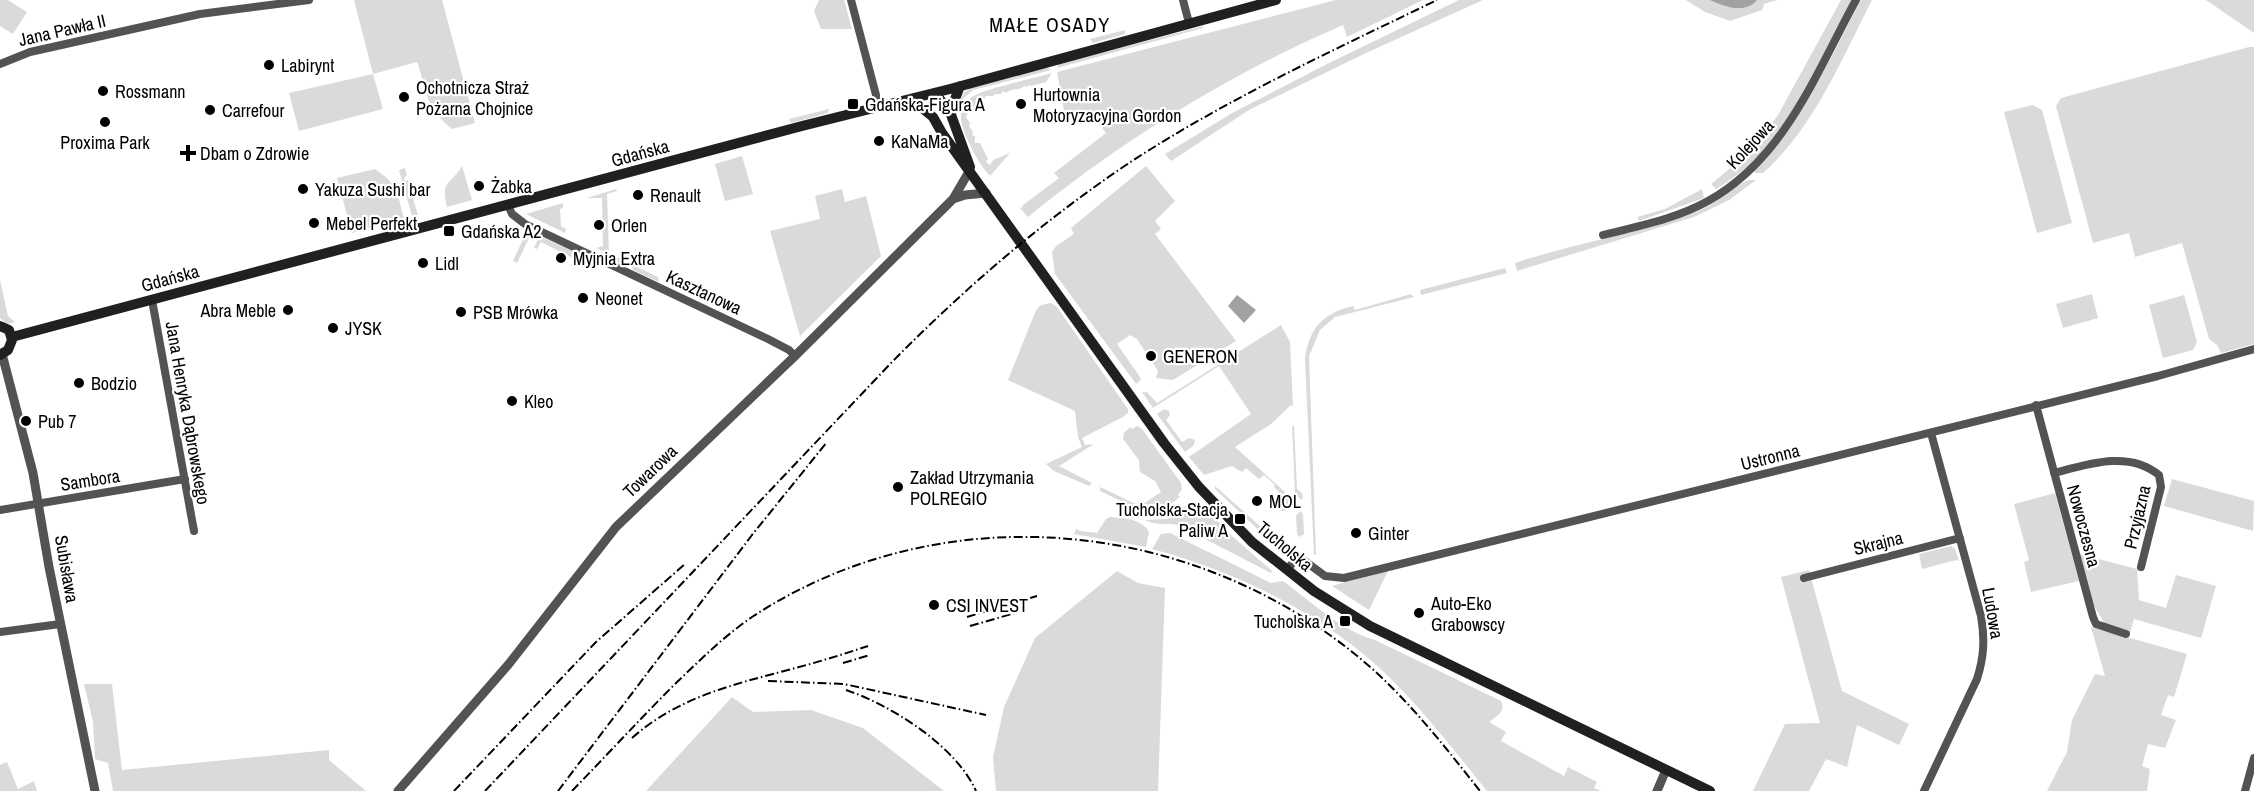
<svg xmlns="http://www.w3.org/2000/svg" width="2254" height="791" font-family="'Archivo Narrow',sans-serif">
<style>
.green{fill:#dadada}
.water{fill:#a1a1a1}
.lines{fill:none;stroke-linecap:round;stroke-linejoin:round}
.minor{stroke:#535353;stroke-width:8}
.tertiary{stroke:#535353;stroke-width:9}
.secondary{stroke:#202020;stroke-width:10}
.rail{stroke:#000;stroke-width:2;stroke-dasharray:9 3 1.5 3;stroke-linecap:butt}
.poi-dot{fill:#000;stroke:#fff;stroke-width:2}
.labels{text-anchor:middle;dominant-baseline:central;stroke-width:4.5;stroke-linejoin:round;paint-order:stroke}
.street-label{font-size:18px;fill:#000;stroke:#fff}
.poi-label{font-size:18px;fill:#000;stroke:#fff;text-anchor:start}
.neighbourhood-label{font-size:20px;letter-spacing:1.5px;fill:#000;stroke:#fff}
</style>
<rect width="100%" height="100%" fill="#fff"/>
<!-- green -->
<path class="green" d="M0,0H8L27,12L13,34L0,26Z
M354,0H442L475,123L452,129C423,105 429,94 417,62L373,74L383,109L299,131L289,93L373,74Z
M819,0H844L852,29H821L814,11Z
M1336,0H1423L1347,37L1343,25C1230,74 1124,139 1028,217L1019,207L1022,208L1023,205L1059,178L1054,173L1106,133L1090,112L1066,113L1064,110L1057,72Z
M1459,0H1483L1366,53L1249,110L1171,161L1165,154L1234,112L1327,64Z
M1686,0H1777L1764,4L1762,10L1730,21L1705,12Z
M1841,0H1853C1818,67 1785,150 1716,189L1711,184L1752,150L1778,115Z
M1861,0H1872C1842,59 1813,129 1763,173H1755V169C1802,121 1830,59 1861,0Z
M2206,0H2254V33Z
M1204,26L1203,28L1057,68L1059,64Z
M1125,30V34L1093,43L1090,39Z
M2249,47H2254V344L2221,353L2217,345L2209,339L2182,243L2135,257L2129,233L2093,243L2056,106L2061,98Z
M1047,67L1051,70L973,90L957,104L965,92L971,88Z
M1052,73L1046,82L1031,86L1028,85L1027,87L1024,86C1019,91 1011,88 1006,93L1003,91L1001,94H995L993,96H986L984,99L980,97L979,101L983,104L976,108L971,106L966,117L970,123L969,126L973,132L972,135L975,136V143H980L988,159L986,162L990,165L993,160L1010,153L990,176C979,164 972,150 966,136C949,98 977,93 1006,85C1021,81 1037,77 1052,73Z
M2033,105L2042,110L2072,223L2037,233L2004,112Z
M829,109L828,113L791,123L789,119Z
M742,156L753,194L725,201L715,164Z
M462,166L472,200L447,207C440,180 451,185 462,166Z
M1146,166L1175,201L1155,221L1161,229L1155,234L1236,341L1173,380L1156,378L1158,371L1137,339L1130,335L1117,344L1140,377L1141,380L1136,384L1055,274L1052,252L1056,246L1074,234L1071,228Z
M405,168L407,176L404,177L405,181L408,180L411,192L409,193L410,196L412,195L418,215L412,216L399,170Z
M375,169C399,185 397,193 404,219L352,233L337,178Z
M1749,180H1756L1729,200L1694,217L1517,271L1515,263C1572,244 1632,234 1689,215C1702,210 1715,203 1726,195C1734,190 1739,183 1749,180Z
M616,189L617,191L607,194L609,253L625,261L620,264L600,255L601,252L608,256L609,254L596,248L603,246L602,198H587Z
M842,189L845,202L866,196L881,256L800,336L770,231L820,219L815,196Z
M1702,189L1704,198L1639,221L1637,217L1665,209Z
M563,203V208L560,209L561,226L566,229L565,233L526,214Z
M525,235L530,236L517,263L513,261Z
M541,237L584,256L583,263L541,242L537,249L534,248L538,239Z
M631,264L658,277L659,282L633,270Z
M1505,268L1507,273L1421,295L1420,290Z
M0,280L8,316L15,322L7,324L0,318Z
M1411,294L1414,297L1335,317L1320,330L1309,356L1316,555H1314L1305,359C1309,328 1323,313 1353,306L1355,310Z
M2092,294L2098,318L2063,328L2056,304Z
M2184,295L2197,342L2193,350L2163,358L2149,305Z
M1051,303L1057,307L1128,409V413L1123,417L1082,438L1085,445L1094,444L1059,466L1092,483L1089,486L1054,471L1046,464L1082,447L1078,437L1075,411L1008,380L1036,310L1041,305Z
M1281,325L1290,342L1293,407L1291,405L1271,424L1235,447L1285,492L1290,507L1285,511L1278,510L1284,505L1283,499L1278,494L1279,492L1274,487L1275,485L1264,475L1259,479L1246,468L1242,472L1232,466L1204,475L1189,457L1251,414L1219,366L1153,408L1142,392H1147L1157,403Z
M1164,409L1169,411L1170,415L1166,420L1182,442L1189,438L1195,440L1194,445L1185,452L1157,414Z
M1294,425L1297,489L1302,493L1303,498L1301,500L1295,493L1292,427Z
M1137,426L1142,429L1181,483L1182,489L1178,495L1180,497L1165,508L1147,511L1138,509L1100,491V487L1140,506L1161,492L1155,481L1140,472L1139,460L1123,439L1124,433L1130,427L1132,429Z
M2172,479L2254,501L2253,531L2164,506Z
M1215,486L1287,550L1289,553H1283L1215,489Z
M2055,493L2079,581L2031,592L2024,562L2029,560L2014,504Z
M1195,503L1205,508L1232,536L1272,571L1271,573L1178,525C1165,522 1158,527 1145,520L1166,519L1187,505L1188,506Z
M1300,511L1303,514L1304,534L1299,537L1297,534L1296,516Z
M1110,517C1124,518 1142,519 1149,532L1146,547L1074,534L1076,529L1080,531L1097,533L1106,519Z
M1170,533L1271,583L1283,581C1312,602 1340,630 1375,640L1501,701C1506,712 1497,716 1489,722L1506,732L1501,741L1564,776L1568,767L1597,782L1594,788L1601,791H1487C1448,743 1409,691 1361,652C1300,603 1227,569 1152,549L1161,534Z
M1951,546L1955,549L1959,561L1956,560L1922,569L1919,554Z
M2079,554L2137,569L2139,600L2166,608L2176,575L2216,586L2201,638L2134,619L2130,633L2106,626L2093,604Z
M1389,569L1369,610L1332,586Z
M1809,570L1842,691L1909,724L1899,745L1857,725L1847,767L1826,759L1809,791H1753L1785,724L1820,723L1781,577Z
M1117,571L1138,583L1165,588L1158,791H996L993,757L1004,707L1035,638Z
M2091,627L2187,654L2174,697L2168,695L2161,715L2176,720L2165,748L2148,744L2142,766L2150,769L2147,791H2047L2067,752L2072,720L2095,674L2105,676Z
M84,684H112L122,770L329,750V760L366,791H113L108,763L95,759L93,722Z
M732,697L753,712L811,710L863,728L944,791H646Z
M7,762L18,789L34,781L37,791H0V765Z"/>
<!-- water -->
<path class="water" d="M1710,0H1757C1745,14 1725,7 1710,0Z
M1237,295L1256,310L1244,323L1228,306Z"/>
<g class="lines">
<!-- minor -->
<path class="minor" d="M851,0L876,95V108
M1183,0L1189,23
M0,64L30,52L200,14L309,0
M508,205L512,214L525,224L768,339L789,350L795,356
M1603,235C1638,226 1676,219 1708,201C1785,158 1816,73 1856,0
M152,300L194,531
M2036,405L2093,617L2096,624L2126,634
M2054,473C2088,464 2129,450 2159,475L2161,487L2141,567
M0,510L185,479
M1287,570L1298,556L1325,576L1344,578L2158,376L2254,349
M1804,578L1960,538
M0,632L60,624
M1924,791L1977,679C1984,657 1985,639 1981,616L1931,433
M2245,791L2254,758"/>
<!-- tertiary -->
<path class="tertiary" d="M953,199L965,195L986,193
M2,354L33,473L49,567L95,791
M398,791L508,665L616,527L795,356L953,199L970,170
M1657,791L1666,770"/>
<!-- secondary -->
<path class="secondary" d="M935,93L950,112L970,167
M911,99L933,117L942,133L1164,443L1199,487L1252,542L1314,591L1370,626L1710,791
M950,112L960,86
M0,326L9,330L12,340L8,350L0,355
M12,337L802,126L950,89L1276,0"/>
<!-- rail -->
<path class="rail" d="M967,617L1037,596
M970,626L1015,613
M843,663L870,655
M768,681L844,684L986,715
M846,690C891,705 956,746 976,791
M632,738C677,698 731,685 788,670C815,663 841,655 868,646
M454,791L596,642L685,564
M485,791L892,362C966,287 1045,219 1132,161C1229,98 1334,50 1437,0
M558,791L752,535L827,442
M572,791C606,756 639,720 674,685C699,661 723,637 752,617C938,495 1185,516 1356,655C1404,694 1442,743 1480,791"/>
</g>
<!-- markers -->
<g class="poi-dot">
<circle cx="269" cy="65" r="6"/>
<circle cx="103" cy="91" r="6"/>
<circle cx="404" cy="97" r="6"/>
<rect x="847" y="98" width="12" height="12" rx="3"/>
<circle cx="1021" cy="104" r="6"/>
<circle cx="210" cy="110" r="6"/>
<circle cx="105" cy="122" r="6"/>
<circle cx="879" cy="141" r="6"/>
<path d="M185 144h6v6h6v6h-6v6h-6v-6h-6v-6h6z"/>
<circle cx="479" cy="186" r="6"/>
<circle cx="303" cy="189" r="6"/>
<circle cx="638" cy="195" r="6"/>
<circle cx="314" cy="223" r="6"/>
<circle cx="599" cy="225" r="6"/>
<rect x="443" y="225" width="12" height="12" rx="3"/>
<circle cx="561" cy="258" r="6"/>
<circle cx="423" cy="263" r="6"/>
<circle cx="583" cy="298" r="6"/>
<circle cx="288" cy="310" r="6"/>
<circle cx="461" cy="312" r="6"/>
<circle cx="333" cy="328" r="6"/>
<circle cx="1151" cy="356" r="6"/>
<circle cx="79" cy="383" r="6"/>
<circle cx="512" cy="401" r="6"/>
<circle cx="26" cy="421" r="6"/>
<circle cx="898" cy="487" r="6"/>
<circle cx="1257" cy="501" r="6"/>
<rect x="1234" y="513" width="12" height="12" rx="3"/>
<circle cx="1356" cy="533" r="6"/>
<circle cx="934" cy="605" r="6"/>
<circle cx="1419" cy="613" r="6"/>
<rect x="1339" y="615" width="12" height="12" rx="3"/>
</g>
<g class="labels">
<!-- street labels -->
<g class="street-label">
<text transform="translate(62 30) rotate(-13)">Jana Pawła II</text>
<text transform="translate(1750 144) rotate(-47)">Kolejowa</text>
<text transform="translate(640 153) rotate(-15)">Gdańska</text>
<text transform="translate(170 278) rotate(-15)">Gdańska</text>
<text transform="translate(704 292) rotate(25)">Kasztanowa</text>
<text transform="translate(188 413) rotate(80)">Jana Henryka Dąbrowskego</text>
<text transform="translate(1770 457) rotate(-14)">Ustronna</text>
<text transform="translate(650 471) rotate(-44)">Towarowa</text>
<text transform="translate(90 480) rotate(-9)">Sambora</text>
<text transform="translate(2137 517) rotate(-77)">Przyjazna</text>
<text transform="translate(2084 526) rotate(75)">Nowoczesna</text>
<text transform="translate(1878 543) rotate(-14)">Skrajna</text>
<text transform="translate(1285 546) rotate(40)">Tucholska</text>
<text transform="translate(67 569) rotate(80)">Subisława</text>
<text transform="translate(1993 613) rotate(80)">Ludowa</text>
</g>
<!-- poi labels -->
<g class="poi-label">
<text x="281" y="65">Labirynt</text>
<text x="416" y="87">Ochotnicza Straż<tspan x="416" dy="21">Pożarna Chojnice</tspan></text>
<text x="115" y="91">Rossmann</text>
<text x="1033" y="94">Hurtownia<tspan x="1033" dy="21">Motoryzacyjna Gordon</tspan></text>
<text x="865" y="104">Gdańska-Figura A</text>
<text x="222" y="110">Carrefour</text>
<text x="891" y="141">KaNaMa</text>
<text x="105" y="142" text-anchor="middle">Proxima Park</text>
<text x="200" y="153">Dbam o Zdrowie</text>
<text x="491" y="186">Żabka</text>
<text x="315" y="189">Yakuza Sushi bar</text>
<text x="650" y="195">Renault</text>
<text x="326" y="223">Mebel Perfekt</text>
<text x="611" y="225">Orlen</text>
<text x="461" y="231">Gdańska A2</text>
<text x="573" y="258">Myjnia Extra</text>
<text x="435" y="263">Lidl</text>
<text x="595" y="298">Neonet</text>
<text x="276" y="310" text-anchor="end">Abra Meble</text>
<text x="473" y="312">PSB Mrówka</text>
<text x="345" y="328">JYSK</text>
<text x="1163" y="356">GENERON</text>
<text x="91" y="383">Bodzio</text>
<text x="524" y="401">Kleo</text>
<text x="38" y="421">Pub 7</text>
<text x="910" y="477">Zakład Utrzymania<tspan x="910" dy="21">POLREGIO</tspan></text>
<text x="1269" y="501">MOL</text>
<text x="1228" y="509" text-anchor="end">Tucholska-Stacja<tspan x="1228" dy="21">Paliw A</tspan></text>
<text x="1368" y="533">Ginter</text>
<text x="1431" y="603">Auto-Eko<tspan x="1431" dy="21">Grabowscy</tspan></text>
<text x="946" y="605">CSI INVEST</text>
<text x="1333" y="621" text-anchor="end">Tucholska A</text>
</g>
<!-- neighbourhood labels -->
<g class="neighbourhood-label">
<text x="1050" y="24">MAŁE OSADY</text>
</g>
</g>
</svg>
